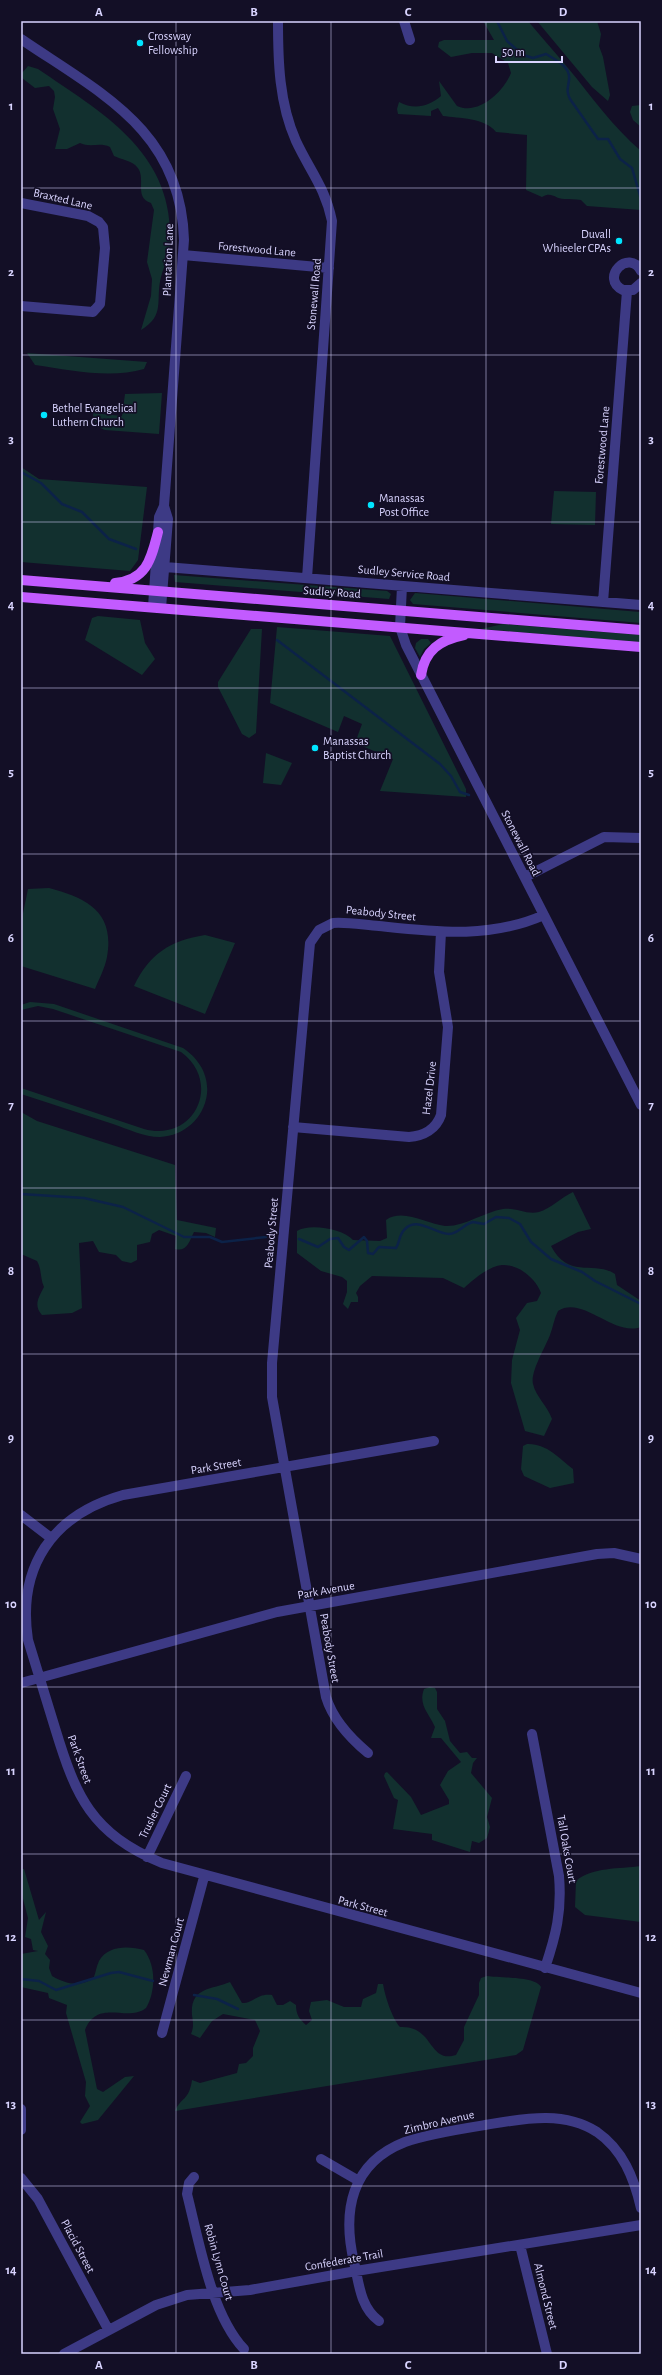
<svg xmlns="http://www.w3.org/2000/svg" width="662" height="2375" font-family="'Alegreya Sans',sans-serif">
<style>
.green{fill:#12302f}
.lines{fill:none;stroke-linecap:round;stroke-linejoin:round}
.stream{stroke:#0c2248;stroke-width:2.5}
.minor{stroke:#3d3a85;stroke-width:10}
.major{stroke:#c25bff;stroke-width:10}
.grid{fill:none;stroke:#d9d4ff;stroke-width:1;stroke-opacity:0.55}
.poi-dot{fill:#00e5ff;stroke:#130f26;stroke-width:1.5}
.labels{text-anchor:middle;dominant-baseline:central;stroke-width:3.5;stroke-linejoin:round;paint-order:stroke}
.poi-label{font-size:12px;fill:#d9d4ff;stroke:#130f26;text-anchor:start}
.street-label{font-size:12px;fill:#d9d4ff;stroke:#130f26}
.neatline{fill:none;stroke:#d9d4ff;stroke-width:1.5}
.grid-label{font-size:13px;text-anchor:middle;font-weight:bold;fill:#d9d4ff}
</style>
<rect width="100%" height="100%" fill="#130f26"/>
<!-- green -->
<path class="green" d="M483,21H528C541,37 555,52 568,68C592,97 612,126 641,151V210L587,206L581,200C575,199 570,199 564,199C555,199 552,191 542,197L526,190L527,135L496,132C486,118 458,118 443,116L438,108L431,111V116L398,114L397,109L399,102C414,110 428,107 441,96L439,81L457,106C479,116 504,91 511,73L508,63L492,53H472L451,57L438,47L439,42L444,40H494Z
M537,21H597L601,34L599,46L603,57L610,95L608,101L592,87Z
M28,66L38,69C104,114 175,153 170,245C170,257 163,267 161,277C155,300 166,315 141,330L151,296L152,279L147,262L154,210L151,203C133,197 147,178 137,167C133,161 120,159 114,156L110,147C100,142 90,148 80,143L67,149H55L60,129L53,109L55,97L54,91L49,86L35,88L22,78V73Z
M641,105V127L633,120L630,112L632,106Z
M27,353L147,362L144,369C110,379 70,370 35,365Z
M162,393L159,434L105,430C97,427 93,421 93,413L122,416L125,394Z
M21,467L39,479L147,487L138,560L130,571L21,562Z
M554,491L596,492L595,525L551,524Z
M174,575L387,591L391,594L389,599L175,582Z
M415,593L640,612L641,623L413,604L410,600Z
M98,616L140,620L145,643L155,659L142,675L85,640L92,618Z
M503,624L641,635V642L481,629Z
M277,627L390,636L466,789V797L380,791L393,759L355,743L362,724L344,716L338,732L270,703Z
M251,629H262L256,733L249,738L242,734L218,687V682Z
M421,639H428L431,643L424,649L420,657L415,648L416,643Z
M266,753L292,763L281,785L263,783Z
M49,888C87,898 115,912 107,957C105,968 99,979 95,989L21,966V923L28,889Z
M205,935L235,943L205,1014L134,986C150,953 170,941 205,935Z
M30,1002L54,1004L183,1048C198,1058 209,1074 207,1094C204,1118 184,1136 160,1137C144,1137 128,1129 113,1124C82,1114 52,1104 21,1094V1088L144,1129C194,1143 223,1083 181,1052L53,1009L38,1006L21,1010V1005Z
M21,1112L37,1121L175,1165L177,1220L216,1228L215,1237L206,1233L194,1232C189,1242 187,1252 175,1249L176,1236L159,1230L152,1234L150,1242L137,1245V1260L131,1263L122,1261L116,1255L99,1252L93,1241L79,1243L82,1308L72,1313L42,1315C33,1305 39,1297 44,1287C40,1278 42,1270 37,1261L21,1254Z
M573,1192L591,1229L578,1232L551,1246C569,1280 594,1260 615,1274L617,1285L641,1301V1327C613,1337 583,1295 558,1311C554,1319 553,1327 550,1335C546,1346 530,1372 533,1384C536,1397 547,1405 552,1419L544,1436L525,1431L511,1383L512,1360L520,1330L516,1318L527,1303L537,1301L541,1293C536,1279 519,1264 502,1265C489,1266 474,1279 464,1288L443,1278L372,1276L360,1286L356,1293L358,1297V1302H351L348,1309L343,1304L347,1292V1281L342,1277L321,1271L297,1253V1231C310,1223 343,1229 353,1240L380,1241L387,1238L386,1220C403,1208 427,1224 445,1226C464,1227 484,1212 503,1209C516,1207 526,1215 539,1212C550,1209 562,1197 573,1192Z
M527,1444C546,1443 559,1458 573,1469L574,1483L550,1488L524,1476L521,1469L523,1446Z
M430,1687L435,1688L437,1692V1709L445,1721L450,1741L460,1753L467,1752L472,1758H477L473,1763L471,1773L492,1798L487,1817L490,1827L487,1838L479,1843L472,1841L470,1852L432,1840V1834L393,1829L398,1800L394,1798L384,1776L385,1773L387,1772L411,1797L421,1815L449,1804V1800L440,1785L448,1771L461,1762L441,1738H431L435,1727C429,1713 418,1705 424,1689Z
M641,1866V1922L585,1915L575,1907L576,1881C591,1867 620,1869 641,1866Z
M21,1869H24L39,1920L46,1912L41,1932L48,1946L45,1954L50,1960L49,1968L52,1976C66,1984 78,1987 93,1979C96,1973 96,1967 99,1961C108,1945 129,1946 144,1950C156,1965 156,1991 146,2008C127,2023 98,1998 85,2030L97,2089L103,2092L125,2077L134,2076L98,2120L82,2124L80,2122L90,2106L85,2096L86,2082L66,2013L67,2005L49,1998L48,1993L21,1987V1954L38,1951L33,1950L31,1939L25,1937L28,1918L22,1895Z
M487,1976C498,1978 536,1976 541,1987L523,2050L516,2055L175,2111C181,2097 189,2101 192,2080L200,2083L237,2073L239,2064L246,2063L253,2056V2048L260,2031L255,2020L223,2014L212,2021L200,2038L191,2034C194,2027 193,2022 192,2015C190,1987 211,1990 230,1982L242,2003C254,2003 257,1993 272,1995L277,2005H283L290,2001L296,2005C296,2014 299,2019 306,2025L312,2020L309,2011L311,2002L327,2000L344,2007H361L363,1999L376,1993L378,1984H383C385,1996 392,2018 400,2027C434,2025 428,2064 456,2055L464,2040V2027L479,1995V1983L481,1978Z"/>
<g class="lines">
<!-- stream -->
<path class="stream" d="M497,21L507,41L523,55L533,58L546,54C556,60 571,67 569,80C568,88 566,91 570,99L598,139H608L620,159L632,168L641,199
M21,472L41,483L62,504L82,512L109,539L136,549
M277,640L440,764L451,776L460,792L469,795
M21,1194L84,1198L123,1207L184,1237H210L222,1242L266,1237
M299,1239L318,1247L330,1239L338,1238L344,1247L349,1250L364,1237L367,1241L368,1253L373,1254L379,1247L396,1248C400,1242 399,1234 405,1229C418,1216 435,1234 449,1234C458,1234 464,1224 473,1222L484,1224L496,1217L509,1218L520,1224L531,1242L551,1259L582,1272L595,1281L641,1304
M21,1979L39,1981L56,1990L111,1973L119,1972L153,1981
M194,1995L217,1999L238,2009"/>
<!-- minor -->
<path class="minor" d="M278,21C278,61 279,103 296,141C310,171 325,187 332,221L307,578
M404,21L410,40
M21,39C100,93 181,130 184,240L164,506L159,517L153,607
M21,203L88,216L99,222L103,227L105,248L100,304L93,312L21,306
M183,255L329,268
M641,271C629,248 599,278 623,290H633L641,283
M165,567L641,605
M402,586L400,627L406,645L641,1105
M603,602L627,291
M161,608L168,519L164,506
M525,877L604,837L641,838
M293,1127L409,1137C424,1136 436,1129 441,1115L448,1027L439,972L441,932
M434,1441L123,1495C52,1515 17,1567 28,1640C37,1670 46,1699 55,1728C76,1797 91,1833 162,1863L641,1993
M21,1515L51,1538
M21,1683L277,1612L597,1554L614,1553L641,1559
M532,1734L559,1876C562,1912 556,1935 545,1968
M368,1753C350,1738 333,1720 326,1697L272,1397V1363L310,943L319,930L333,923C348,922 364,925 379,926C436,932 490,939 544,915
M147,1857L186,1776
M162,2033L204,1877
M21,2109V2130
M321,2159L359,2181
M194,2177L189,2183L187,2194C199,2241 211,2314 244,2349
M21,2178L38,2199L108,2329
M520,2245L547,2354
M379,2321C360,2307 359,2283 354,2262C342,2211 351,2163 405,2142C428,2134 460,2129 485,2125C522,2119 563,2110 597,2132C623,2150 634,2178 641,2208
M64,2354L156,2305L187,2295L250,2290L356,2271L641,2225"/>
<!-- major -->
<path class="major" d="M21,580L641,630
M115,583C147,580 151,559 158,532
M21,597L641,647
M421,675C425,650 440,640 464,635"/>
</g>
<!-- grid -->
<path class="grid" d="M176,21V2354M331,21V2354M486,21V2354M21,188H641M21,355H641M21,522H641M21,688H641M21,854H641M21,1021H641M21,1188H641M21,1354H641M21,1520H641M21,1687H641M21,1854H641M21,2020H641M21,2186H641"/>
<!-- markers -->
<g class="poi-dot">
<circle cx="140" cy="43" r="4"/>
<circle cx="619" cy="241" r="4"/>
<circle cx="44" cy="415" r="4"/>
<circle cx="371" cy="505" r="4"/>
<circle cx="315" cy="748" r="4"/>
</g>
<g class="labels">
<!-- poi labels -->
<g class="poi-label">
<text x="148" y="36">Crossway<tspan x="148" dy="14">Fellowship</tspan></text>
<text x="611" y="234" text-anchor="end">Duvall<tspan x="611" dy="14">Whieeler CPAs</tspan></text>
<text x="52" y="408">Bethel Evangelical<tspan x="52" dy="14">Luthern Church</tspan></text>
<text x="379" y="498">Manassas<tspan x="379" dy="14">Post Office</tspan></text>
<text x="323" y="741">Manassas<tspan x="323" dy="14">Baptist Church</tspan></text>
</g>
<!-- street labels -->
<g class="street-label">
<text transform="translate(63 199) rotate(13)">Braxted Lane</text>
<text transform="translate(257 249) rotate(5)">Forestwood Lane</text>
<text transform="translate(168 260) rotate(-88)">Plantation Lane</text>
<text transform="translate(314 294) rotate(-85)">Stonewall Road</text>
<text transform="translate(602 445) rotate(-85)">Forestwood Lane</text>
<text transform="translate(404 573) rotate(5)">Sudley Service Road</text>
<text transform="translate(332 592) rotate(4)">Sudley Road</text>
<text transform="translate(521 843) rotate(63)">Stonewall Road</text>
<text transform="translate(381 913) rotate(6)">Peabody Street</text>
<text transform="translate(429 1088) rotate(-83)">Hazel Drive</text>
<text transform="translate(271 1233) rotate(-85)">Peabody Street</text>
<text transform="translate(216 1466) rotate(-10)">Park Street</text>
<text transform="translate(326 1590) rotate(-10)">Park Avenue</text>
<text transform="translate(330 1648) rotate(80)">Peabody Street</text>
<text transform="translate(80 1759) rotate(70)">Park Street</text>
<text transform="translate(155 1811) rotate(-64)">Trusler Court</text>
<text transform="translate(567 1849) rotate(80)">Tall Oaks Court</text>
<text transform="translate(363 1906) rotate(15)">Park Street</text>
<text transform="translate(171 1952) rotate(-75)">Newman Court</text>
<text transform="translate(439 2122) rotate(-13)">Zimbro Avenue</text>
<text transform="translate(78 2246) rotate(62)">Placid Street</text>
<text transform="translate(344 2260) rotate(-10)">Confederate Trail</text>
<text transform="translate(219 2262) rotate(74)">Robin Lynn Court</text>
<text transform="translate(546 2296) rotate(76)">Almond Street</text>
</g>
</g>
<!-- border -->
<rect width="662" height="2375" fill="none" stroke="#130f26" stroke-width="44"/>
<!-- scale -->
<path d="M496 56v6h66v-6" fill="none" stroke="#d9d4ff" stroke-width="2"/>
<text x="502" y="56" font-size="12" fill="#d9d4ff" stroke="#130f26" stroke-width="3" paint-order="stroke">50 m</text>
<rect x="22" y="22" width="618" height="2331" class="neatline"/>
<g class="grid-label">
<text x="99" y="16">A</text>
<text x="254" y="16">B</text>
<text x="408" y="16">C</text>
<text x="563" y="16">D</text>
<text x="11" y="110">1</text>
<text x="651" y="110">1</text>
<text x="11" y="276">2</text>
<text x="651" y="276">2</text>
<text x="11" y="443">3</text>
<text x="651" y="443">3</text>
<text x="11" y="609">4</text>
<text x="651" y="609">4</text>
<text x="11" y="776">5</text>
<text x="651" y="776">5</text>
<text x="11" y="942">6</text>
<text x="651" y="942">6</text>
<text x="11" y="1109">7</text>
<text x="651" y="1109">7</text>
<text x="11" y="1275">8</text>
<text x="651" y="1275">8</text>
<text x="11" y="1442">9</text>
<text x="651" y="1442">9</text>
<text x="11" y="1608">10</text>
<text x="651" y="1608">10</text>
<text x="11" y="1775">11</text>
<text x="651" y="1775">11</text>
<text x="11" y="1941">12</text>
<text x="651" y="1941">12</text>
<text x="11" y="2108">13</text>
<text x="651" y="2108">13</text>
<text x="11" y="2274">14</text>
<text x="651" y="2274">14</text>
<text x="99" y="2369">A</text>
<text x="254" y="2369">B</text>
<text x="408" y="2369">C</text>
<text x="563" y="2369">D</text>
</g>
</svg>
